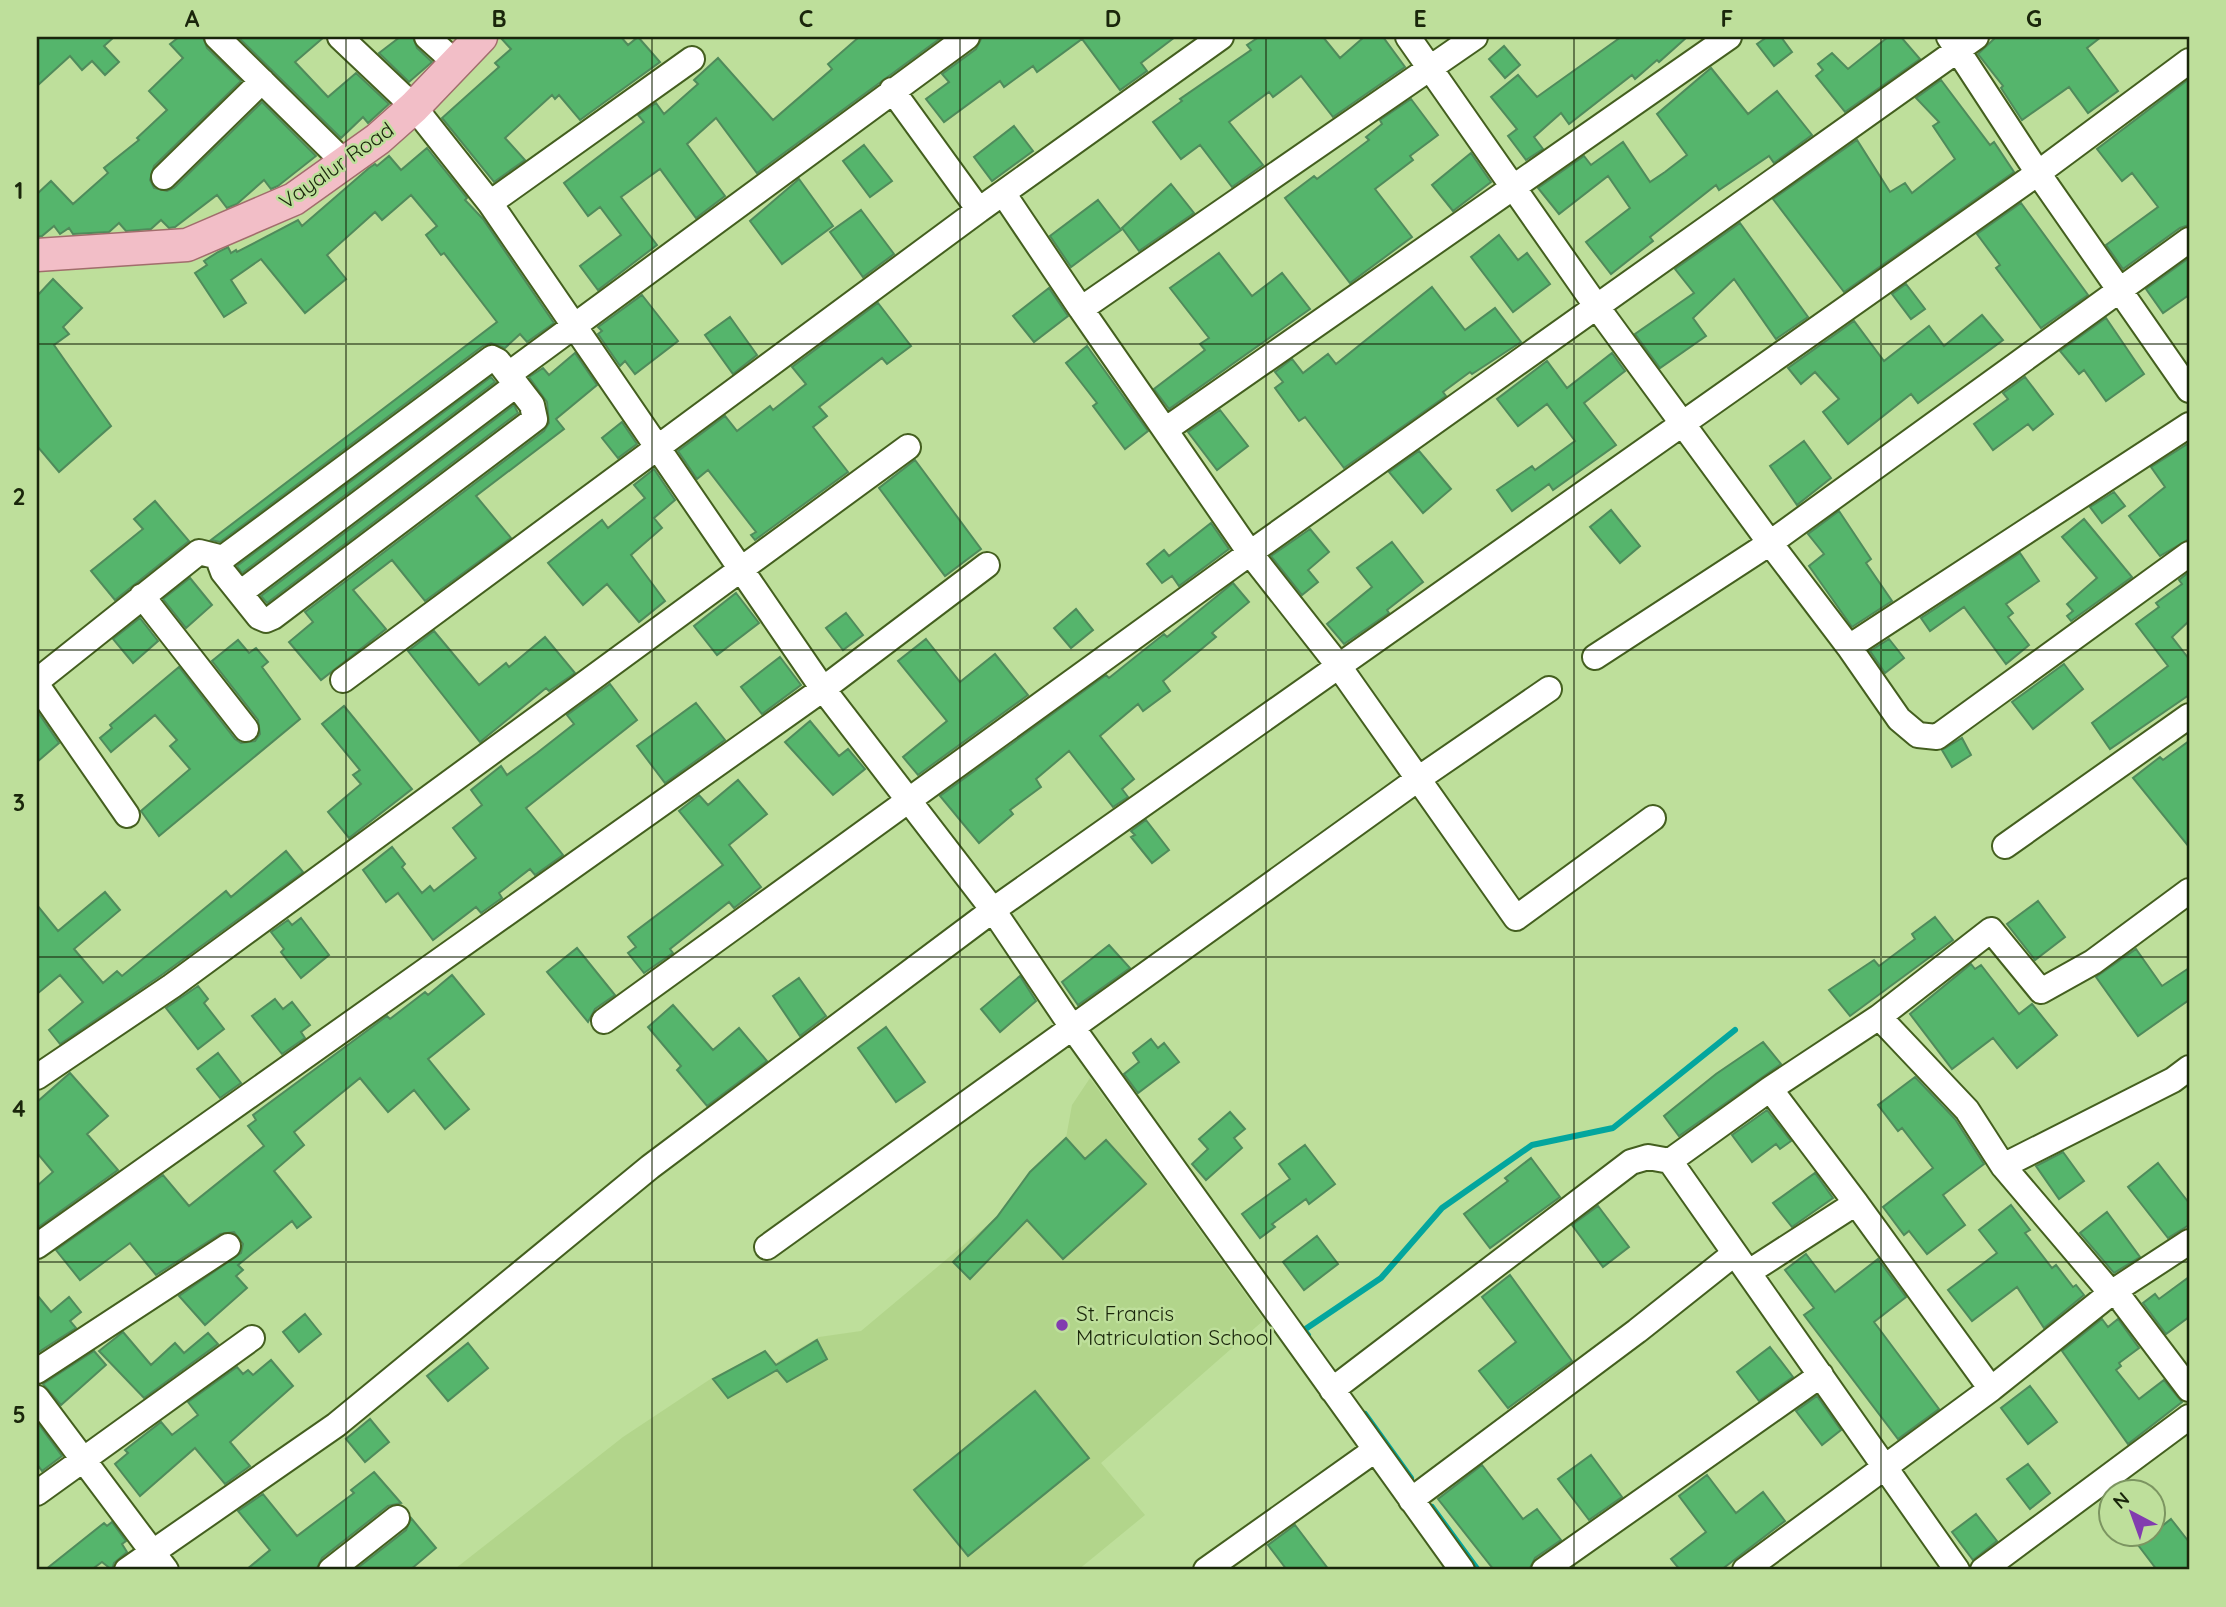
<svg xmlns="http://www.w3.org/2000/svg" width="2226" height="1607" font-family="Quicksand,sans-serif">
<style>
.built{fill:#b2d58b}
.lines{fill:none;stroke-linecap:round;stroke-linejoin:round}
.stream{stroke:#03a69e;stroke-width:6}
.building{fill:#55b56c;stroke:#4f8b5b;stroke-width:2}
.minor-casing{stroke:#445f1f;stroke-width:28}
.major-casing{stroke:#a16d6c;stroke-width:35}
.minor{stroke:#fff;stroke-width:24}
.major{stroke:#f2bec7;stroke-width:32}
.grid{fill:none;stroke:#1a260b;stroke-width:2;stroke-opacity:0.55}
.poi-dot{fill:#823caf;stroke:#bedf9b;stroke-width:2.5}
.labels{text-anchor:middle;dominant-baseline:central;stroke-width:5;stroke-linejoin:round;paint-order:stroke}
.street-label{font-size:21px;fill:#1a260b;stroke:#bedf9b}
.poi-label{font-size:21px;fill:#1a260b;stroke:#bedf9b;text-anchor:start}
.neatline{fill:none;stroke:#1a260b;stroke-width:2.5}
.grid-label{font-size:23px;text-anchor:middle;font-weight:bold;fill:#1a260b}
</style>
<rect width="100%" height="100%" fill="#bedf9b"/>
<!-- built -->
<path class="built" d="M1090,1078L1264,1320L1101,1463L1145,1515L1078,1570H458L456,1568L623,1437L712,1378L765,1351L775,1363L819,1337L861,1331L997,1217L1030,1172L1066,1138L1072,1105Z"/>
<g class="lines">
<!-- stream -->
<path class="stream" d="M1308,1335L1304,1330L1381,1278L1442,1208L1532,1145L1613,1128L1735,1030
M1365,1414L1411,1478
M1432,1507L1478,1570"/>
</g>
<!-- building -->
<path class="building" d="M37,37H114L104,46L119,62L105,75L92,61L82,70L70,56L37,86Z
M179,37H203L207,48L241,81L154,166L150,180L154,188L167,191L174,188L262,102L316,156L278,186L271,189L264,180L237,204L227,208L217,195L175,227L169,228L161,220L151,229L126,231L119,223L109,232L73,234L69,228L60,234L54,226L42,236L37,237V194L51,181L73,204L108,173L104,168L139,140L137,138L167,110L149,91L183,58L170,44Z
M238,37H324L295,62L328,97L356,73L389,104L368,123L363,117L341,138Z
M400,37H413L417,48L432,62L409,82L379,53Z
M500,37H621L628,45L638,37L660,62L580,120L559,95L555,99L552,95L505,138L525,160L494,182L442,118L499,67L495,63L511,49Z
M859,37H942L757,173L716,118L687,144L725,196L696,218L660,169L621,197L657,245L598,290L580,266L621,235L600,207L588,216L564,183L644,122L638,115L656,103L664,114L698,84L694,80L718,58L773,120L832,69L828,64Z
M982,37H1175L1141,63L1147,71L1120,90L1082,39L1037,72L1033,66L1004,87L1000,81L944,122L926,99L949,82L942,74L976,49Z
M1259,37H1323L1340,58L1364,37H1383L1405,67L1333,117L1301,76L1273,97L1269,92L1229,122L1263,165L1232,187L1200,145L1181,159L1153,122L1182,101L1180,99L1251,50L1247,45Z
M1621,37H1687L1659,62L1657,60L1635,79L1632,75L1569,124L1561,113L1534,137L1543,149L1526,160L1508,136L1517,129L1491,97L1518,75L1537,97Z
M1767,37H1781L1792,52L1774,66L1757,44Z
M1888,37H1901L1920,59L1845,112L1816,76L1823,70L1818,64L1832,53L1848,69Z
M1996,37H2101L2087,48L2118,91L2088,113L2069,87L2022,120L2001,88L2003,86L1978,54Z
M1504,46L1520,65L1505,78L1489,59Z
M1711,68L1748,114L1777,91L1812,135L1774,163L1769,156L1719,190L1716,185L1650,237L1653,241L1611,274L1586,242L1630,208L1608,176L1559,214L1538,188L1584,156L1591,165L1623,142L1650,182L1665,172L1687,155L1657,114Z
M2189,79V225L2180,228L2123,269L2106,245L2158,207L2132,173L2122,181L2097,149Z
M1941,80L1990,145L1994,142L2014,172L1844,292L1773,199L1857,140L1890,192L1905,183L1912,193L1955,159L1933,126L1939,122L1916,98Z
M1411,99L1438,135L1410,156L1413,160L1375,189L1412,237L1350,283L1285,198L1314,176L1317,179L1369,140L1366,137L1382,124L1380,120Z
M1014,126L1033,151L992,181L974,157Z
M864,145L892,181L870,197L843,161Z
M427,148L467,198L465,200L483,219L554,323L527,342L520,334L505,348L491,343L483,346L220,542L211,540L497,322L444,253L441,255L426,235L437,226L411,195L382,220L375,212L327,255L346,279L305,313L261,259L231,280L246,303L224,317L195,273L207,265L204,261L218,252L228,247L231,253L236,250L237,252L298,220L302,226L369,168L375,164L377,166L389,156L401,170Z
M1471,153L1491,182L1453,211L1432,185Z
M799,179L833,226L782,264L750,221Z
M1171,184L1194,213L1139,251L1122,228Z
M1098,200L1121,230L1071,267L1050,236Z
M2021,203L2088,295L2041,328L1996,268L2000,265L1977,234Z
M861,210L894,254L863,277L830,232Z
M1740,223L1808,317L1776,339L1734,279L1693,318L1706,336L1660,368L1635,334L1694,293L1675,269Z
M1499,235L1518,260L1527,253L1550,284L1513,312L1471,257Z
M1219,253L1252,296L1282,273L1310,309L1169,409L1154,389L1205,350L1200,344L1209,338L1170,288Z
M2189,258V295L2163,313L2146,289Z
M53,279L82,308L63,327L69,334L54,345L111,426L59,472L37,446V296Z
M1906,284L1925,309L1911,319L1892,294Z
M1432,287L1465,330L1495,308L1521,342L1472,374L1470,372L1443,392L1446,396L1344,468L1305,417L1299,421L1275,388L1283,382L1275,372L1292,359L1303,373L1328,354L1336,364Z
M1049,288L1068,316L1034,342L1013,316Z
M642,295L678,341L635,374L625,361L620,366L598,334L602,331L598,327Z
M878,303L911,346L887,364L882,358L819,407L827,416L813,427L848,472L755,540L751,535L756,532L708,470L697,479L678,451L725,416L737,431L770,406L773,410L806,384L792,367Z
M1982,315L2003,340L1918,403L1911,394L1848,444L1823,412L1839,399L1815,372L1801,384L1788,368L1854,321L1884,361L1929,326L1944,346Z
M730,317L757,355L733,374L705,335Z
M2106,318L2144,374L2106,401L2084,370L2079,374L2060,351Z
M1087,346L1148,431L1125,449L1093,406L1097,403L1066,363Z
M575,353L597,385L556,419L564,429L476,496L511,538L425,601L392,560L353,590L386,629L321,680L289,642L313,622L305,612L544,431L549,423L547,402L529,377L543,368L549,375Z
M1612,353L1625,371L1584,403L1616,445L1553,490L1549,484L1512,511L1497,490L1532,466L1535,470L1575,441L1547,404L1518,426L1497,399L1547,361L1567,388Z
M491,377L495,382L242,573L237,566Z
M2025,377L2053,414L2033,430L2028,424L1993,450L1974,424L2008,399L2003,393Z
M514,405L518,413L267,603L261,596Z
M1220,410L1248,446L1217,470L1188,432Z
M622,422L637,444L618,458L602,438Z
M1804,441L1831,478L1797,505L1770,466Z
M2189,443V539L2160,556L2129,516L2165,487L2151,467Z
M1419,451L1451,489L1423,513L1389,472Z
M915,460L981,549L945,576L879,488Z
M654,469L675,500L654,518L662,528L631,555L665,601L639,622L607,584L583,605L548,563L602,520L608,528L645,498L634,485Z
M2114,492L2125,506L2102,523L2090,507Z
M155,501L189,541L115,600L91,571L143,529L134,519Z
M1611,510L1640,546L1620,563L1590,527Z
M1839,511L1871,559L1866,563L1892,601L1852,627L1809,566L1824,554L1808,534Z
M2084,519L2132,577L2071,621L2067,616L2073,611L2067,604L2097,578L2062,537Z
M1211,523L1229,549L1179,586L1172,576L1162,583L1147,564L1164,550L1169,556Z
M1310,529L1329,552L1308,570L1318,582L1302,595L1271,556Z
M1392,542L1423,582L1387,610L1389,613L1344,644L1327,624L1372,587L1357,568Z
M2020,553L2039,581L2006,604L2013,613L2008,617L2029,645L2006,664L1964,607L1930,631L1921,618Z
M2189,572V621L2172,637L2189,659V695L2110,749L2092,723L2168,666L2136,624L2159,607L2156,603L2182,584L2179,580Z
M190,578L212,605L186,628L163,599Z
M1233,583L1249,602L1212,633L1216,637L1163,681L1170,691L1143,711L1138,704L1100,736L1134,779L1122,789L1128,797L1113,807L1069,751L1036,779L1041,787L1010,810L1013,814L979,843L940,796L1106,675L1109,678L1164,634L1167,637Z
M736,593L759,623L717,655L694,626Z
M1076,609L1093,630L1071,648L1054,628Z
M846,613L863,635L843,650L826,628Z
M140,618L158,641L133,663L113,639Z
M434,631L479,685L506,663L509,667L545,637L575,673L549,691L546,688L480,742L408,651Z
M926,639L960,682L995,654L1028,695L918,775L903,757L947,721L898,661Z
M1889,639L1904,658L1885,673L1870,651Z
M238,640L249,653L256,648L268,662L262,667L300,719L159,836L141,811L190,769L170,746L177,740L155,715L111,752L100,738L112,728L110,725L179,667L235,739L241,743L255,741L260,734L258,720L212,661Z
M780,657L801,685L762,714L741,687Z
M2064,664L2083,689L2033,729L2012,702Z
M610,684L637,720L526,808L563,855L535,875L530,869L499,893L502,898L481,913L476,907L433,940L398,893L386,902L363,870L392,847L405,864L402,867L422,893L430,886L434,891L476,858L453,828L482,805L471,790L501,766L507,775L537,753L574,724L567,715Z
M696,703L725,740L665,783L637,746Z
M344,706L412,789L349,838L328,812L361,784L353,775L360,770L322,724Z
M37,711L59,743L37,762Z
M810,721L839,756L848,749L865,769L833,795L785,742Z
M1962,738L1971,755L1952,767L1942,750Z
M2189,741V847L2133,778L2160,757L2163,760Z
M738,780L767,814L729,845L761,887L734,908L729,902L670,949L673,953L644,973L628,953L636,947L628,937L723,865L679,811L699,795L708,805Z
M1146,820L1169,850L1152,863L1131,837L1135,835L1131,831Z
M286,851L303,872L163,974L60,1044L49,1030L83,1002L60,975L37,994V905L58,931L105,892L120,910L74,949L103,983L117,971L122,976L226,891L231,897Z
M2038,901L2065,937L2035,960L2007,924Z
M1935,917L1953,940L1850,1016L1829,990L1874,960L1879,966L1915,939L1912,934Z
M301,918L329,955L301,978L281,952L284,949L271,932L288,920L292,925Z
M1109,945L1130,968L1078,1005L1062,982Z
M577,948L615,995L595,1009L588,1022L547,972Z
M2136,949L2162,986L2189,968V1000L2138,1036L2096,977Z
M1971,964L1975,969L1981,965L2019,1014L2032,1004L2057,1035L2017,1068L1993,1038L1952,1069L1910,1014Z
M452,975L484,1014L428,1059L469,1109L445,1129L414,1090L388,1112L360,1078L294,1132L304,1145L274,1171L311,1217L297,1228L292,1221L238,1265L243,1270L236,1276L247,1288L205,1325L179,1296L241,1253L243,1244L234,1232L220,1234L156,1275L130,1243L80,1280L56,1250L163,1175L189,1206L264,1146L248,1126L256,1120L253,1115L387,1016L390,1019L425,992L428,995Z
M1020,976L1036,1001L1000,1032L981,1009Z
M799,978L826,1016L800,1036L773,996Z
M198,986L208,999L204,1003L224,1029L198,1049L166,1008Z
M275,999L283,1009L292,1002L310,1025L301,1032L305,1038L282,1054L252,1016Z
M673,1005L713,1050L739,1028L767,1061L707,1106L677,1070L681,1066L648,1027Z
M886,1027L925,1082L896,1102L858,1048Z
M1151,1039L1158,1048L1164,1043L1179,1062L1138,1093L1124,1074L1139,1062L1133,1053Z
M1763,1042L1781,1064L1679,1136L1664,1116L1716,1074Z
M218,1053L241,1083L220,1098L197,1069Z
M70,1073L108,1116L87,1134L118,1170L37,1228V1186L53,1172L37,1153V1102Z
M1915,1077L1955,1119L1984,1164L1943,1195L1965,1225L1927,1254L1909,1231L1904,1235L1883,1207L1933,1168L1902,1128L1898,1131L1878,1105Z
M1767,1110L1791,1141L1780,1149L1776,1144L1752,1162L1732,1135Z
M1230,1112L1245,1129L1234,1138L1242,1148L1206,1180L1192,1164L1208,1149L1199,1139Z
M1066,1138L1085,1159L1106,1140L1146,1184L1063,1259L1027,1220L970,1279L953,1262L997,1217L1030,1172Z
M1305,1145L1335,1184L1309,1204L1306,1199L1272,1224L1275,1227L1260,1238L1242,1214L1290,1179L1279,1164Z
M2063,1152L2084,1181L2059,1199L2036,1166Z
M1531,1158L1560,1197L1490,1248L1464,1214L1508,1181L1505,1178Z
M2158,1163L2189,1203V1225L2168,1238L2128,1187Z
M1815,1173L1833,1198L1792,1227L1773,1203Z
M2011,1205L2030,1230L2025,1233L2052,1268L2056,1265L2073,1287L2076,1285L2084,1295L2044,1328L2017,1287L1972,1321L1948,1290L1997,1253L1979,1230Z
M1598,1206L1629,1247L1603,1267L1572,1225Z
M2107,1212L2140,1257L2114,1273L2080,1233Z
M1317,1236L1338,1264L1304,1290L1283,1262Z
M1806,1254L1835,1292L1878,1259L1906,1297L1874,1322L1939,1409L1898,1439L1804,1315L1814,1308L1785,1270Z
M1510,1275L1572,1361L1508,1408L1479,1371L1516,1342L1482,1297Z
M2189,1277V1317L2166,1334L2143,1303L2155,1294L2159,1299Z
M37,1295L51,1312L69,1297L81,1312L70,1321L76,1328L37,1353Z
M305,1314L321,1334L299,1352L283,1332Z
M2102,1319L2108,1327L2118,1319L2139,1348L2119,1363L2121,1366L2116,1370L2139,1399L2164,1380L2182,1402L2128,1444L2062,1351Z
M123,1332L151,1365L175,1343L184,1353L208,1333L218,1344L144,1398L99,1351Z
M817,1340L827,1359L787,1382L777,1370L728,1398L713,1379L765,1351L776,1365Z
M468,1343L488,1368L448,1401L427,1376Z
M1770,1347L1793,1377L1759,1401L1737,1372Z
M94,1351L106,1365L61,1405L43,1384Z
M271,1360L293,1386L230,1442L250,1466L225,1484L195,1448L140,1496L115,1464L128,1453L125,1450L161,1422L172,1435L198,1415L188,1402L237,1367L243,1374L248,1370L253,1375Z
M2030,1386L2057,1422L2028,1444L2001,1408Z
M1035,1391L1089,1458L968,1556L914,1490Z
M1817,1396L1841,1430L1822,1445L1796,1411Z
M370,1419L389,1442L365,1462L346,1439Z
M37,1422L62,1456L42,1471L37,1464Z
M1591,1455L1622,1497L1589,1520L1558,1479Z
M2028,1464L2050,1493L2030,1509L2007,1479Z
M1482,1465L1523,1519L1537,1509L1561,1540L1535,1558L1529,1570H1494L1438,1499Z
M374,1472L401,1503L388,1506L322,1558L316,1570H246L270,1550L238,1511L263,1494L297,1536L354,1493L351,1490Z
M1707,1475L1736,1513L1763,1492L1785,1521L1721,1570H1680L1671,1559L1706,1532L1679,1496Z
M1976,1514L1997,1541L1973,1560L1952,1532Z
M411,1518L436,1548L410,1570H355L406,1530Z
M2171,1519L2189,1542V1570H2157L2138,1545Z
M112,1522L126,1541L122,1544L127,1552L114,1563L112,1570L102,1562L91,1570H45L104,1523L107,1526Z
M1295,1525L1329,1570H1287L1268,1545Z"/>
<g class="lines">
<!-- minor casing -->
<g class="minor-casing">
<path id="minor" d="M217,37L345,163
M340,37L414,107L490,203L823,689L993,910L1072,1027L1462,1570
M427,37L457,64
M1408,37L1597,307L1770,543L2189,240
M1729,37L1165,430L1250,553L1976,37
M1949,37L2038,173L2189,390
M892,90L979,210L1221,37
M164,177L262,81
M1003,193L1081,309L1475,37
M490,203L692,59
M1081,309L1165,430
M492,358L498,361L532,405L535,419L273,617L266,620L259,617L223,572L220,564L223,558Z
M509,374L967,37
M240,593L516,385
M142,596L246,729
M1849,647L1899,719L1918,735L1937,737L2189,554
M1595,657L1770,543L1849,647L2189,425
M343,680L979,210
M37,681L199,552L223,558
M37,685L127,815
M2005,846L2189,716
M1879,1017L1967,1110L2003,1166L2111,1293L2121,1299L2189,1389
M604,1021L1250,553L1338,665L1516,918L1653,818
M37,1077L172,986L908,447
M1670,1161L1957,1570
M2003,1166L2173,1080L2189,1068
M1856,1203L1991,1389
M37,1246L823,689L987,565
M767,1247L1418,779L1549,689
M1749,1272L1856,1203L1770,1089
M37,1371L228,1246
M1332,1390L1631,1162L1648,1157L1670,1161L1770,1089L1879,1017L1991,930L2041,991L2093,962L2189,891
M37,1398L166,1570
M37,1493L252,1338
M1411,1500L1637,1331L1734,1254
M127,1570L336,1425L650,1167L993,910L2038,173L2189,61
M331,1570L397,1518
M1206,1570L1375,1450
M1544,1570L1821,1375
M1745,1570L1991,1389L2111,1293L2189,1242
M1983,1570L2189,1417"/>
</g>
<!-- major casing -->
<g class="major-casing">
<path id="major" d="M37,255L187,245L294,199L378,139L414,107L481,37"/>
</g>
<!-- minor -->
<use href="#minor" class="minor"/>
<!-- major -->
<use href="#major" class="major"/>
</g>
<!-- grid -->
<path class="grid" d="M346,37V1570M652,37V1570M960,37V1570M1266,37V1570M1574,37V1570M1881,37V1570M37,344H2189M37,650H2189M37,957H2189M37,1262H2189"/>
<!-- markers -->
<circle class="poi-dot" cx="1062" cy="1325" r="7"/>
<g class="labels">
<!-- street labels -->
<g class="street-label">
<text transform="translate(336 165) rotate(-35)">Vayalur Road</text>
</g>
<!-- poi labels -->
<g class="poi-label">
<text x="1076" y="1313">St. Francis<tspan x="1076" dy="24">Matriculation School</tspan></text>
</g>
</g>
<!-- border -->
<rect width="2226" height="1607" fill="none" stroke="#bedf9b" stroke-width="77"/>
<!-- north arrow -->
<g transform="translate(2132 1513) rotate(319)"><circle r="33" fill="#bedf9b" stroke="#7c9561" stroke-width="2"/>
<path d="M0-5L12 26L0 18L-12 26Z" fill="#823caf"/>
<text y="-10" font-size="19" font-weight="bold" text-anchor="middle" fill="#1a260b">N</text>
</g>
<rect x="38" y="38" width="2150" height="1530" class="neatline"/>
<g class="grid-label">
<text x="192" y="27">A</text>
<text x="499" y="27">B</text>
<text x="806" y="27">C</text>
<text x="1113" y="27">D</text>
<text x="1420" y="27">E</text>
<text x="1727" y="27">F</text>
<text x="2034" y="27">G</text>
<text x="19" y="199">1</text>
<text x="19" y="505">2</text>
<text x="19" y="811">3</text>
<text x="19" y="1117">4</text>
<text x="19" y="1423">5</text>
</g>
</svg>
